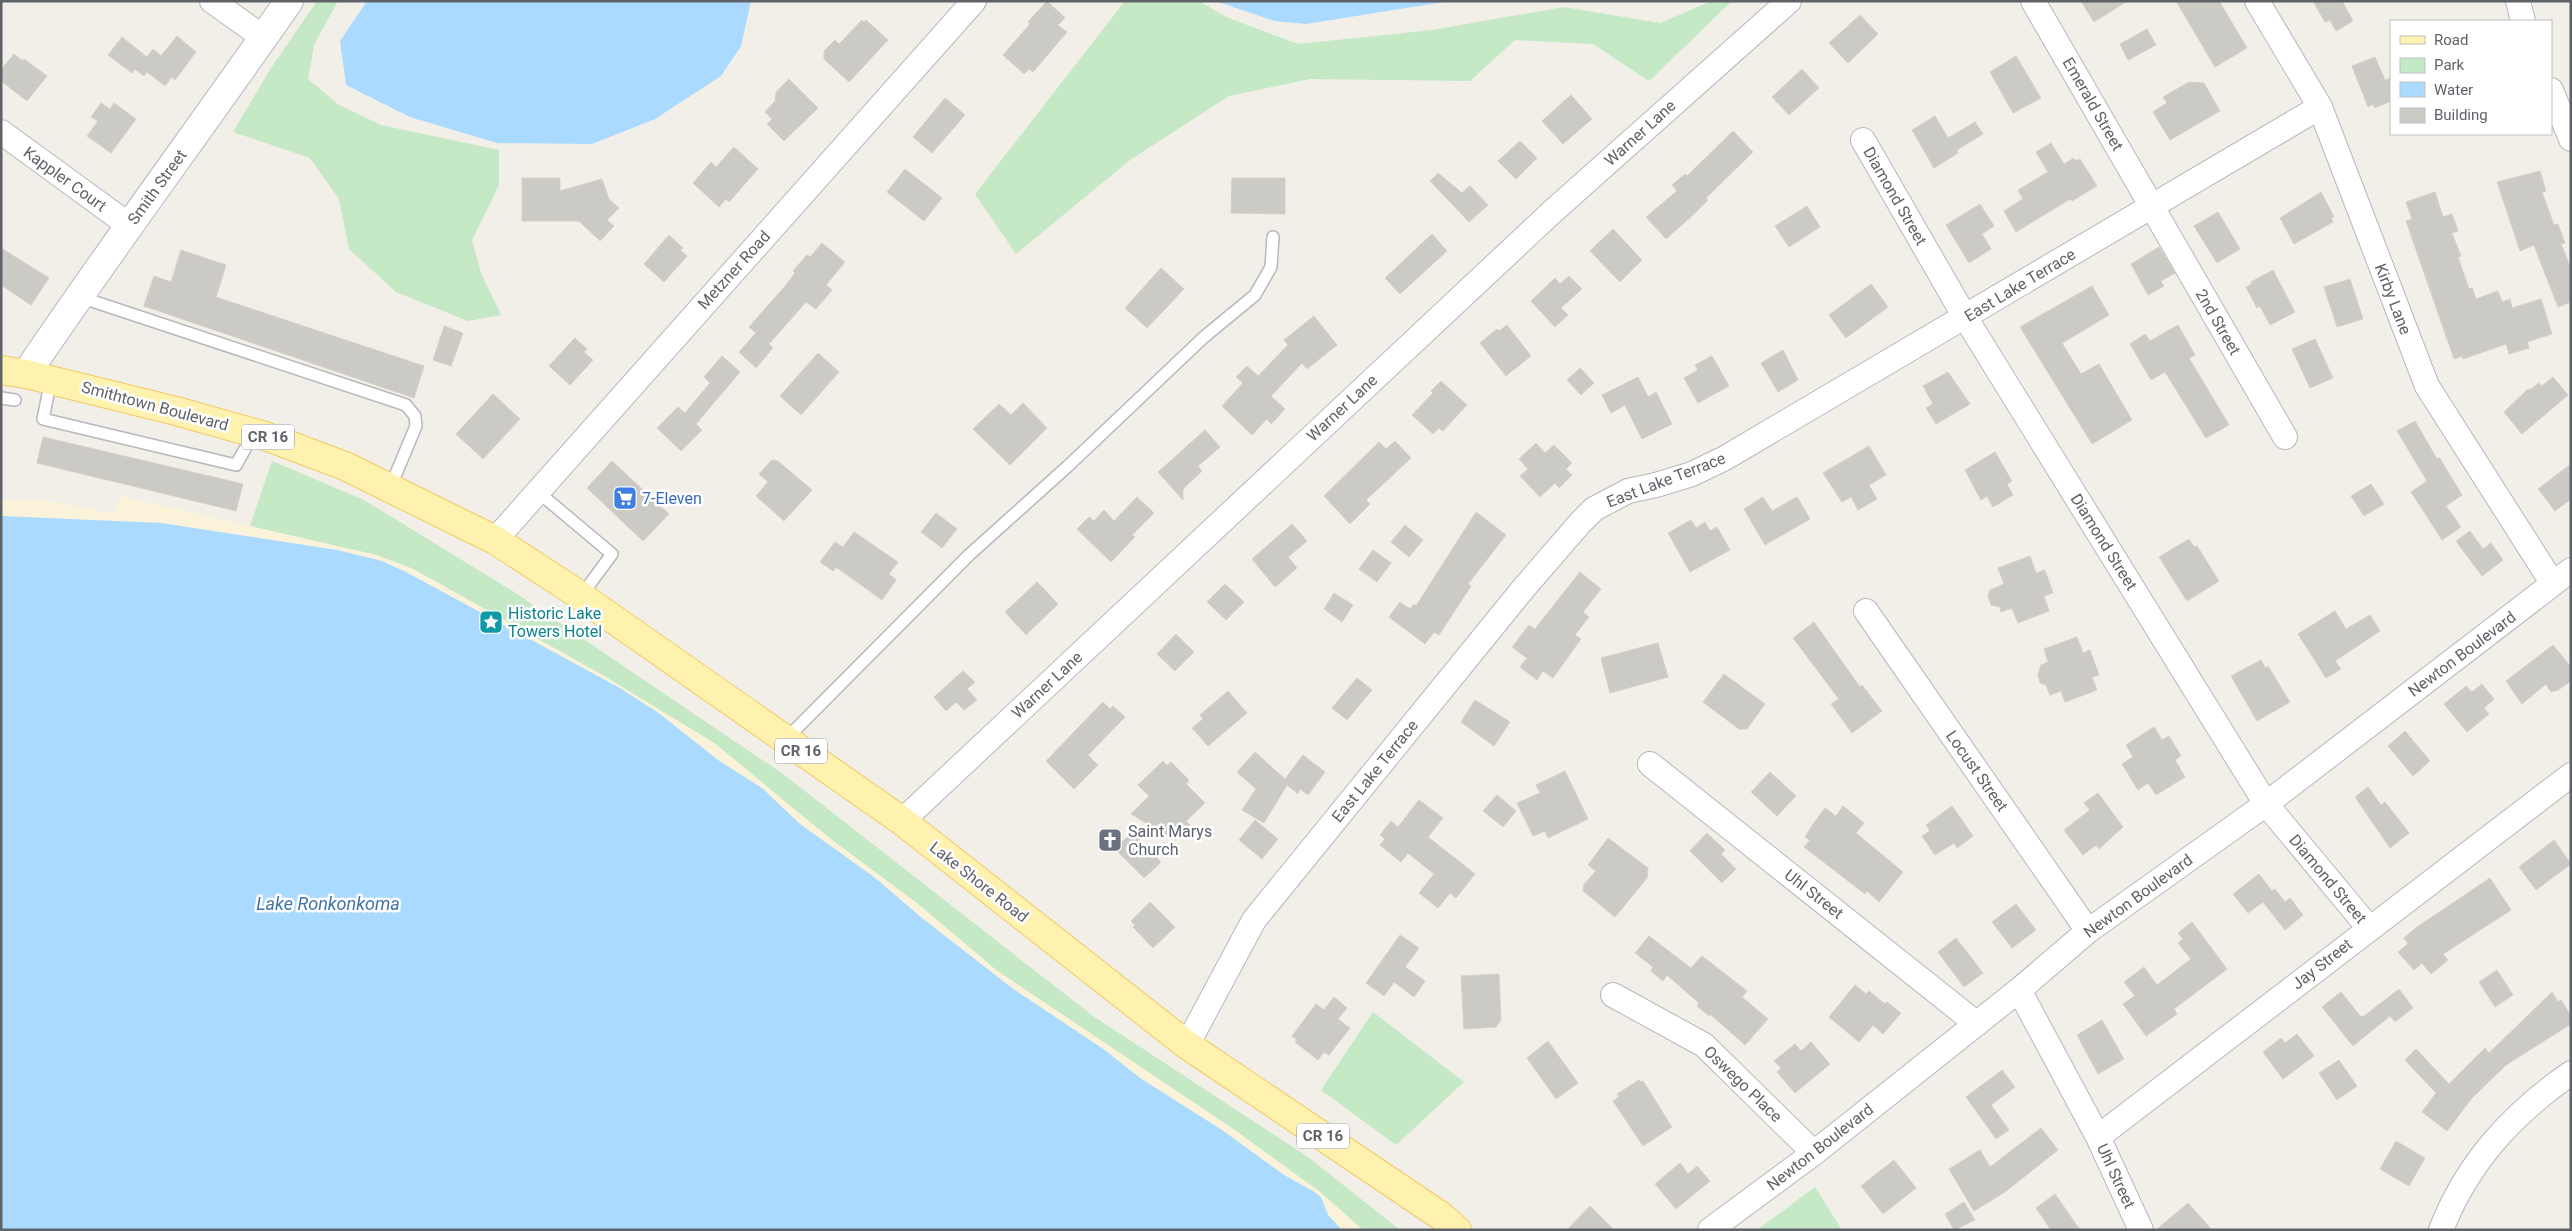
<svg xmlns="http://www.w3.org/2000/svg" width="2572" height="1231" font-family="Roboto,sans-serif">
<style>
.green{fill:#c5e8c5}
.sand{fill:#fbf3d9}
.water{fill:#aadaff}
.building{fill:#cccac5;stroke:#d6d1c6}
.lines{fill:none;stroke-linecap:round;stroke-linejoin:round}
.service-casing{stroke:#b5b8bc;stroke-width:14}
.minor-casing{stroke:#b5b8bc;stroke-width:26}
.tertiary-casing{stroke:#b5b8bc;stroke-width:30}
.primary-casing{stroke:#f2c960;stroke-width:30}
.service{stroke:#fff;stroke-width:11}
.minor{stroke:#fff;stroke-width:24}
.tertiary{stroke:#fff;stroke-width:28}
.primary{stroke:#fff2af;stroke-width:28}
.labels{text-anchor:middle;dominant-baseline:central;stroke-width:5;stroke-linejoin:round;paint-order:stroke}
.shield{fill:#fff;stroke:#8f9295;stroke-width:1}
.shield-label{font-size:15px;font-weight:bold;fill:#5f6368}
.street-label{font-size:16px;fill:#5f6368;stroke:#fff}
.shop-label{font-size:16px;fill:#366cbe;stroke:#fff;text-anchor:start}
.culture-label{font-size:16px;fill:#0d838f;stroke:#fff;text-anchor:start}
.worship-label{font-size:16px;fill:#5b616d;stroke:#fff;text-anchor:start}
.water-label{font-size:18px;font-style:italic;fill:#4174aa;stroke:#fff}
</style>
<rect width="100%" height="100%" fill="#f1efe8"/>
<!-- green -->
<path class="green" d="M317,1H338L314,45L308,79L339,105L381,125L499,150V185L472,240L481,273L501,315L468,321L396,292L349,249L339,199L310,158L233,132L271,68Z
M1125,1H1199L1226,17L1298,44L1432,30L1564,7L1660,23L1712,1H1732L1649,81L1593,44L1515,40L1470,81L1310,79L1229,96L1130,160L1016,254L975,194Z
M272,461L364,500L511,590L783,774L1093,1016L1308,1157L1400,1230H1363L1320,1192L1236,1131L996,970L918,904L832,840L714,743L604,676L413,569L376,555L250,526Z
M1373,1012L1464,1082L1396,1145L1321,1090Z
M1815,1187L1842,1230H1757Z"/>
<!-- sand -->
<path class="sand" d="M120,496L376,555L413,569L604,676L714,743L832,840L918,904L996,970L1236,1131L1320,1192L1363,1230H1342L1328,1215L1326,1206L1313,1191L1284,1175L1222,1130L1140,1078L1106,1051L1012,988L922,918L874,877L800,824L762,788L718,760L660,714L619,688L406,572L382,561L337,550L161,523L1,516V500L41,499L114,514Z"/>
<!-- water -->
<path class="water" d="M367,1H751L741,46L721,76L655,119L592,144L497,143L410,117L346,85L340,41Z
M1216,1H1450L1306,24L1274,21Z
M1,516L161,523L337,550L382,561L406,572L620,688L660,714L718,760L762,788L800,824L874,877L922,918L1012,988L1106,1051L1140,1078L1222,1130L1284,1175L1313,1191L1321,1197L1328,1215L1342,1230H1Z"/>
<!-- building -->
<path class="building" d="M1047,1L1065,18L1058,25L1067,32L1033,72L1029,69L1024,74L1003,55L1030,24L1028,22Z
M2081,1H2127L2094,22Z
M2176,1H2219L2247,48L2215,67Z
M2313,1H2342L2353,21L2336,31L2330,20L2325,22Z
M1860,15L1878,34L1848,63L1829,43Z
M862,20L864,22L866,20L888,40L849,82L824,59V51L835,40L839,44Z
M2147,29L2156,45L2128,60L2120,44Z
M177,36L196,52L175,80L172,77L165,86L147,72L144,76L135,69L132,73L108,55L122,37L147,57L153,49L161,56Z
M14,54L23,61L24,59L47,76L27,101L1,81V70Z
M2016,56L2041,98L2013,113L1990,72Z
M2375,57L2385,80L2391,78V101L2375,108L2373,104L2368,107L2352,66Z
M1802,69L1819,88L1789,115L1772,97Z
M789,79L818,108L784,141L767,124L772,119L765,112L775,101L776,92Z
M2189,82L2204,83L2220,111L2170,140L2153,112L2167,103L2163,97Z
M1571,95L1592,119L1563,144L1542,121Z
M945,98L965,115L932,153L913,137Z
M101,103L110,109L114,103L136,119L111,153L87,136L98,121L91,117Z
M1935,116L1948,138L1975,122L1983,134L1957,150L1958,153L1934,168L1912,130Z
M1733,131L1753,152L1706,198L1708,200L1693,215L1666,239L1646,217L1677,191L1672,185L1685,174L1687,176Z
M1520,141L1537,158L1516,179L1498,161Z
M2051,143L2064,164L2074,158L2075,161L2080,159L2097,186L2072,201L2070,199L2016,232L2004,211L2023,199L2018,190L2048,172L2036,152Z
M734,147L758,169L729,202L726,199L719,207L693,183L711,162L716,167Z
M905,169L942,198L924,221L887,192Z
M2540,171L2546,191L2542,192L2554,225L2558,224L2565,243L2561,244L2571,269V302L2558,307L2534,245L2520,251L2497,182Z
M1438,173L1462,193L1470,186L1488,205L1469,222L1430,181Z
M522,178H560V191L602,179L609,199L619,208L607,220L614,226L600,241L579,221H522Z
M1232,178H1285V214L1231,213Z
M2321,192L2334,217L2331,218L2333,222L2294,244L2280,218Z
M2435,192L2443,217L2452,214L2458,231L2452,233L2461,256L2458,257L2469,289L2472,288L2476,299L2498,291L2502,302L2510,299L2512,308L2541,299L2552,334L2527,342L2529,348L2509,354L2506,344L2463,359L2462,356L2454,359L2406,221L2412,219L2406,202Z
M1980,204L1994,226L1982,234L1991,249L1969,263L1946,225Z
M1807,206L1820,227L1789,247L1775,226Z
M2218,212L2240,249L2217,263L2194,226Z
M1613,229L1642,260L1620,282L1590,251Z
M1432,234L1447,251L1400,294L1385,278Z
M669,235L683,248L680,250L687,256L664,282L644,264Z
M822,243L845,262L826,285L832,290L816,309L806,302L769,344L773,348L756,368L739,352L756,333L749,327L786,285L795,273L793,271L807,255L810,257Z
M2159,247L2175,273L2161,281L2164,286L2148,295L2131,264Z
M1,248L49,278L31,305L1,285Z
M181,250L226,265L216,297L424,366L414,398L144,306L154,276L171,282Z
M1161,268L1184,289L1147,328L1125,308Z
M2273,270L2295,312L2270,325L2260,306L2257,308L2246,287L2252,284L2251,282Z
M1569,276L1582,289L1561,308L1568,315L1555,327L1531,301L1555,278L1560,284Z
M2350,279L2363,319L2337,327L2324,287Z
M1871,284L1888,307L1846,338L1829,315Z
M2092,286L2109,315L2062,343L2081,374L2099,364L2132,420L2092,444L2020,327Z
M1314,316L1337,345L1307,369L1302,363L1271,396L1285,409L1271,424L1267,419L1252,435L1222,406L1243,383L1236,377L1247,366L1258,376L1288,345L1284,340Z
M1507,325L1531,356L1506,376L1480,343L1497,329L1499,331Z
M2178,325L2195,355L2189,358L2229,425L2206,438L2165,372L2151,380L2130,344L2145,334L2150,341Z
M444,326L463,333L451,366L433,360Z
M575,338L587,349L584,352L593,360L570,385L549,366Z
M2315,339L2333,378L2310,388L2292,349Z
M1783,350L1798,380L1778,392L1761,363Z
M818,353L839,372L801,415L780,396Z
M722,356L740,372L696,424L702,430L681,451L657,428L678,407L685,413L710,383L704,377Z
M1712,356L1729,386L1698,403L1684,378L1698,370L1695,365Z
M1580,368L1594,383L1581,395L1567,380Z
M1948,372L1970,404L1936,424L1926,408L1933,404L1923,386Z
M1638,377L1648,397L1656,392L1672,424L1642,439L1625,405L1611,413L1602,395Z
M2553,377L2568,395L2522,434L2504,412L2528,389L2530,390L2539,383L2542,386Z
M1441,381L1467,405L1443,431L1439,428L1433,434L1412,415L1433,393L1431,391Z
M493,394L520,419L483,459L456,434Z
M1023,403L1047,428L1010,465L973,429L999,404L1011,415Z
M2415,421L2437,459L2439,457L2462,495L2446,506L2461,527L2442,540L2411,492L2427,481L2397,431Z
M1205,430L1220,447L1198,466L1202,471L1183,489V500L1158,472Z
M43,437L243,484L236,511L37,463Z
M1395,441L1411,458L1366,500L1370,504L1350,524L1324,496L1379,442L1386,449Z
M1536,443L1545,453L1554,445L1572,463L1566,469L1572,475L1559,488L1555,483L1540,497L1520,476L1528,469L1519,459Z
M1869,446L1886,475L1869,485L1877,499L1858,510L1851,497L1842,502L1823,473Z
M1995,452L2012,481L2007,484L2013,495L1993,507L1987,496L1981,500L1965,470Z
M772,460L778,461L812,490L784,521L756,496L768,482L759,474Z
M612,461L669,514L643,541L587,488Z
M2571,464V499L2555,511L2538,489Z
M2371,484L2384,504L2364,516L2351,496Z
M1137,497L1154,513L1132,535L1135,537L1111,562L1077,529L1089,517L1094,521L1104,510L1114,521Z
M1763,497L1772,511L1797,497L1810,519L1765,545L1744,509Z
M1476,512L1506,535L1468,584L1471,586L1439,635L1434,632L1425,644L1389,617L1400,602L1410,609L1414,604L1416,606Z
M936,513L957,529L942,548L921,532Z
M1691,520L1696,528L1705,522L1710,531L1717,527L1730,550L1690,572L1668,533Z
M1292,524L1307,541L1288,557L1297,568L1275,587L1252,559Z
M1405,525L1423,540L1409,557L1391,542Z
M2470,531L2483,549L2491,543L2503,560L2482,576L2456,541Z
M854,532L898,562L889,574L896,580L882,600L836,567L833,571L820,562L835,542L843,547Z
M2189,539L2194,547L2197,546L2219,581L2187,601L2159,557Z
M1373,550L1391,563L1377,582L1359,569Z
M2030,556L2036,573L2045,570L2053,593L2044,596L2049,611L2018,623L2012,608L2001,612L2000,607L1991,605L1988,596L1990,590L2004,584L1998,568Z
M1580,572L1601,589L1583,612L1589,617L1575,635L1581,639L1553,678L1543,671L1537,680L1520,667L1527,658L1512,647L1529,625L1535,629Z
M1037,582L1058,604L1026,635L1005,612Z
M1225,584L1244,602L1226,620L1207,602Z
M1334,593L1353,605L1342,622L1324,609Z
M2335,611L2346,629L2370,615L2380,631L2335,661L2341,669L2326,678L2298,634Z
M1814,622L1860,687L1862,685L1882,711L1852,733L1831,704L1839,699L1793,638Z
M1176,634L1194,652L1175,671L1157,654Z
M2077,637L2083,653L2090,650L2099,675L2092,677L2097,690L2065,702L2061,691L2050,695L2046,685L2040,683L2038,675L2041,665L2048,662L2044,649Z
M1658,643L1668,677L1610,693L1601,658Z
M2553,645L2571,667V681L2558,690L2551,692L2546,684L2522,704L2506,681Z
M2261,660L2265,668L2268,666L2290,702L2257,721L2231,676Z
M963,671L975,682L967,689L977,700L964,710L956,702L946,711L934,697Z
M1724,674L1765,704L1747,729H1739L1703,702Z
M1357,678L1372,690L1347,720L1332,708Z
M2482,684L2494,699L2484,708L2489,714L2467,732L2444,704L2466,686L2472,692Z
M1228,691L1247,713L1208,746L1192,728L1203,719L1200,715Z
M1475,700L1510,722L1494,746L1461,722Z
M1103,702L1110,709L1113,706L1125,717L1088,755L1098,765L1074,789L1046,761Z
M2154,727L2162,740L2169,736L2181,756L2175,760L2185,777L2156,795L2148,783L2138,790L2122,764L2133,757L2126,745Z
M2405,731L2430,761L2413,776L2388,746Z
M1255,752L1285,779L1303,755L1325,772L1308,795L1300,789L1298,794L1287,785L1264,823L1242,810L1256,789L1237,772Z
M1163,761L1167,766L1171,762L1189,780L1186,784L1205,803L1186,821L1190,825L1175,840L1131,814L1149,796L1138,785Z
M1565,771L1588,819L1548,838L1545,831L1533,836L1517,803L1540,793L1536,785Z
M1770,772L1796,796L1777,816L1751,792Z
M2368,787L2381,805L2385,802L2409,833L2390,848L2355,797Z
M2098,793L2123,827L2099,849L2096,845L2083,855L2064,830L2090,810L2084,803Z
M1497,795L1516,811L1503,827L1483,811Z
M1419,800L1443,818L1428,837L1475,874L1456,898L1450,893L1438,908L1419,893L1434,874L1408,853L1401,862L1380,845L1385,839L1380,835L1391,821L1398,827Z
M1843,806L1864,823L1856,833L1903,872L1879,902L1867,891L1865,894L1804,847L1810,840L1805,837L1811,827L1825,808L1836,816Z
M1952,806L1973,836L1957,848L1954,843L1935,855L1922,836L1930,831L1926,825Z
M1255,820L1278,839L1262,859L1239,840Z
M1132,832L1161,862L1144,878L1115,849Z
M1707,833L1725,850L1721,854L1736,869L1722,883L1690,851Z
M1608,838L1648,868L1647,878L1615,917L1583,891L1584,884L1596,871L1588,865Z
M2554,840L2571,864L2536,890L2519,867Z
M2259,874L2272,891L2275,889L2285,902L2290,898L2303,915L2285,930L2263,902L2248,913L2233,894Z
M2490,878L2511,910L2443,954L2448,960L2431,974L2422,963L2414,970L2398,952L2408,944L2404,938L2417,927Z
M1150,902L1175,927L1153,948L1133,927L1135,925L1131,921Z
M2016,904L2036,930L2012,948L1992,922Z
M2192,922L2227,969L2174,1009L2177,1014L2146,1036L2123,1004L2135,996L2124,982L2144,967L2157,985L2191,959L2178,943L2183,939L2178,933Z
M1400,935L1419,948L1405,967L1425,981L1414,997L1394,982L1384,996L1366,983Z
M1649,936L1691,968L1702,956L1747,991L1742,997L1768,1019L1745,1045L1710,1014L1709,1016L1697,1006L1699,1003L1667,975L1663,981L1651,971L1653,967L1635,953Z
M1956,938L1983,973L1964,987L1938,952Z
M2497,970L2513,995L2495,1007L2479,982Z
M1499,974L1501,1020L1496,1027L1464,1029L1461,976Z
M1855,985L1866,994L1869,991L1885,1004L1887,1002L1901,1013L1883,1034L1873,1025L1859,1042L1829,1017Z
M2399,989L2413,1008L2395,1022L2390,1016L2353,1046L2322,1007L2341,992L2361,1017L2364,1016Z
M2552,992L2558,1002L2561,1000L2571,1016V1024L2506,1065L2472,1098L2447,1131L2422,1112L2436,1093L2405,1060L2416,1049L2449,1084L2485,1048L2489,1053Z
M1334,997L1347,1008L1338,1019L1350,1028L1329,1055L1324,1052L1318,1060L1295,1042L1297,1040L1292,1036L1316,1004L1324,1010Z
M2102,1020L2124,1059L2098,1074L2077,1035Z
M2297,1034L2314,1056L2283,1079L2263,1052L2281,1038L2285,1043Z
M1548,1041L1578,1083L1556,1099L1527,1058Z
M1811,1042L1830,1064L1795,1093L1777,1072L1781,1068L1774,1061L1795,1044L1801,1051Z
M2339,1060L2357,1086L2337,1100L2319,1073Z
M2002,1070L2015,1087L1991,1105L2009,1130L1996,1139L1966,1097Z
M1639,1080L1641,1082L1643,1081L1672,1127L1643,1146L1613,1101L1619,1097L1617,1094Z
M2041,1128L2058,1150L2005,1192L1974,1211L1949,1169L1980,1150L1990,1167Z
M2396,1141L2425,1158L2409,1186L2380,1169Z
M1894,1160L1916,1188L1883,1214L1861,1186Z
M1680,1163L1688,1174L1697,1166L1710,1181L1676,1209L1655,1184Z
M2055,1194L2080,1230H2051L2036,1208Z
M1964,1202L1975,1220L1954,1230L1945,1214Z
M2188,1203L2212,1230H2156Z
M1590,1206L1614,1230H1567Z"/>
<g class="lines">
<!-- service casing -->
<g class="service-casing">
<path id="service" d="M80,297L406,405L415,416L416,426L390,488
M51,380L43,419L236,465L254,433
M1,398L15,400
M538,492L612,554L581,596
M785,740L969,555L1068,466L1204,337L1255,295L1271,267L1273,237"/>
</g>
<!-- minor casing -->
<g class="minor-casing">
<path id="minor" d="M212,1L264,38
M2033,1L2285,437
M2257,1L2320,107L2427,386L2553,584
M2518,1L2523,21
M2551,90L2571,139
M1,132L130,226
M1863,140L1965,317L2266,804L2369,928
M495,540L974,1
M1866,611L2088,931
M1650,764L1977,1024
M902,821L1552,212L1789,1
M2019,990L2098,1137L2141,1230
M1613,995L1704,1045L1814,1153
M1187,1045L1254,920L1523,589L1580,523L1594,509L1628,491L1656,485L1692,474L1725,458L2320,107
M2098,1137L2571,775
M1710,1230L1814,1153L2019,990L2088,931L2266,804L2571,570
M2441,1230C2467,1163 2512,1114 2571,1073"/>
</g>
<!-- tertiary casing -->
<g class="tertiary-casing">
<path id="tertiary" d="M26,374C111,248 202,126 289,1"/>
</g>
<!-- primary casing -->
<g class="primary-casing">
<path id="primary" d="M1,370L26,374L176,411L265,436L345,466L495,540L569,588L902,821L1187,1045L1441,1216L1457,1230"/>
</g>
<!-- service -->
<use href="#service" class="service"/>
<!-- minor -->
<use href="#minor" class="minor"/>
<!-- tertiary -->
<use href="#tertiary" class="tertiary"/>
<!-- primary -->
<use href="#primary" class="primary"/>
</g>
<!-- icons -->
<defs>
<g id="supermarket-square" transform="scale(1.25)"><rect x="-9" y="-9" width="18" height="18" rx="4" fill="#3f7fe0" stroke="#fff"/><path d="M-6-5.5h2.5l.6 2H6L4.5 2H-2.5L-4.4-4H-6ZM-1.5 3.2a1.3 1.3 0 1 0 .1 0ZM3 3.2a1.3 1.3 0 1 0 .1 0Z" fill="#fff"/></g>
<g id="sight-square" transform="scale(1.25)"><rect x="-9" y="-9" width="18" height="18" rx="4" fill="#0f9aa8" stroke="#fff"/><path d="M0-6L1.8-2.2L6-1.7L2.9 1.2L3.7 5.4L0 3.3L-3.7 5.4L-2.9 1.2L-6-1.7L-1.8-2.2Z" fill="#fff"/></g>
<g id="church-square" transform="scale(1.25)"><rect x="-9" y="-9" width="18" height="18" rx="4" fill="#6b7280" stroke="#fff"/><path d="M-1.2-6h2.4v3.5h3.3v2.4h-3.3V6h-2.4V-.1h-3.3v-2.4h3.3Z" fill="#fff"/></g>
</defs>
<g fill-rule="evenodd">
<use href="#supermarket-square" x="625" y="498"/>
<use href="#sight-square" x="491" y="622"/>
<use href="#church-square" x="1110" y="840"/>
</g>
<g class="labels">
<!-- shield labels -->
<g class="shield">
<rect x="242" y="424.5" width="52" height="25" rx="4"/>
<rect x="775" y="738.5" width="52" height="25" rx="4"/>
<rect x="1297" y="1123.5" width="52" height="25" rx="4"/>
</g>
<g class="shield-label">
<text x="268" y="437">CR 16</text>
<text x="801" y="751">CR 16</text>
<text x="1323" y="1136">CR 16</text>
</g>
<!-- street labels -->
<g class="street-label">
<text transform="translate(2093 104) rotate(60)">Emerald Street</text>
<text transform="translate(1640 133) rotate(-42)">Warner Lane</text>
<text transform="translate(65 179) rotate(36)">Kappler Court</text>
<text transform="translate(157 187) rotate(-54)">Smith Street</text>
<text transform="translate(1895 196) rotate(60)">Diamond Street</text>
<text transform="translate(734 270) rotate(-48)">Metzner Road</text>
<text transform="translate(2020 285) rotate(-31)">East Lake Terrace</text>
<text transform="translate(2393 299) rotate(69)">Kirby Lane</text>
<text transform="translate(2218 322) rotate(60)">2nd Street</text>
<text transform="translate(155 406) rotate(15)">Smithtown Boulevard</text>
<text transform="translate(1342 408) rotate(-43)">Warner Lane</text>
<text transform="translate(1666 480) rotate(-21)">East Lake Terrace</text>
<text transform="translate(2104 542) rotate(58)">Diamond Street</text>
<text transform="translate(2462 654) rotate(-37)">Newton Boulevard</text>
<text transform="translate(1047 685) rotate(-43)">Warner Lane</text>
<text transform="translate(1375 771) rotate(-51)">East Lake Terrace</text>
<text transform="translate(1977 771) rotate(55)">Locust Street</text>
<text transform="translate(2328 879) rotate(50)">Diamond Street</text>
<text transform="translate(979 882) rotate(38)">Lake Shore Road</text>
<text transform="translate(1814 894) rotate(38)">Uhl Street</text>
<text transform="translate(2138 896) rotate(-36)">Newton Boulevard</text>
<text transform="translate(2322 964) rotate(-38)">Jay Street</text>
<text transform="translate(1743 1084) rotate(44)">Oswego Place</text>
<text transform="translate(1820 1147) rotate(-38)">Newton Boulevard</text>
<text transform="translate(2116 1176) rotate(65)">Uhl Street</text>
</g>
<!-- shop labels -->
<g class="shop-label">
<text x="642" y="498">7-Eleven</text>
</g>
<!-- culture labels -->
<g class="culture-label">
<text x="508" y="613">Historic Lake<tspan x="508" dy="18">Towers Hotel</tspan></text>
</g>
<!-- worship labels -->
<g class="worship-label">
<text x="1128" y="831">Saint Marys<tspan x="1128" dy="18">Church</tspan></text>
</g>
<!-- water labels -->
<g class="water-label">
<text x="328" y="903">Lake Ronkonkoma</text>
</g>
</g>
<!-- border -->
<rect width="2572" height="1231" fill="none" stroke="#5f6368" stroke-width="5"/>
<!-- legend -->
<rect x="2390" y="20" width="162" height="115" fill="#ffffff" stroke="#bfc1c3"/>
<rect x="2400" y="36" width="25" height="8" fill="#fff2af" stroke="#bfc1c3"/>
<text x="2434" y="45" font-size="15" fill="#5f6368">Road</text>
<rect x="2400" y="58" width="25" height="15" fill="#c5e8c5" stroke="#bfc1c3"/>
<text x="2434" y="70" font-size="15" fill="#5f6368">Park</text>
<rect x="2400" y="82" width="25" height="15" fill="#aadaff" stroke="#bfc1c3"/>
<text x="2434" y="95" font-size="15" fill="#5f6368">Water</text>
<rect x="2400" y="108" width="25" height="15" fill="#cccac5" stroke="#bfc1c3"/>
<text x="2434" y="120" font-size="15" fill="#5f6368">Building</text>
</svg>
